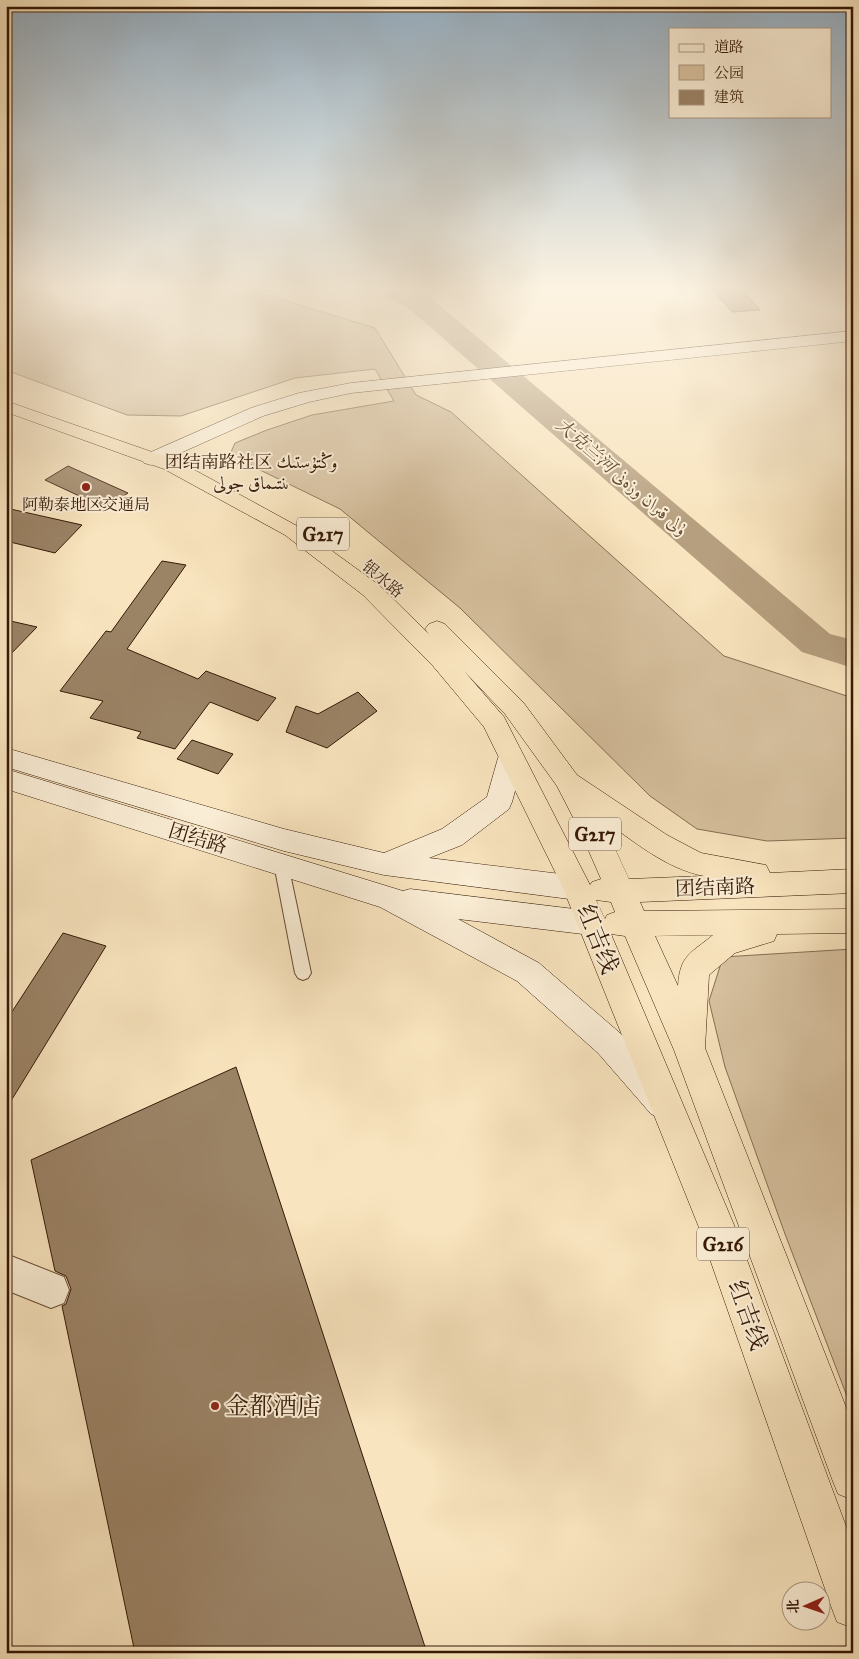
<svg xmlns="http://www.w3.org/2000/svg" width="859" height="1659" font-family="'IM FELL Great Primer',Amiri,'Noto Serif SC',serif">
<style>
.green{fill:#d7c19f;stroke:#866d52}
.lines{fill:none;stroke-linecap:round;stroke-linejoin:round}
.river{fill:#b69f7f;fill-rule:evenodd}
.building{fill:#9b8366;stroke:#361906}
.service-casing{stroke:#664c34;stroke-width:2}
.minor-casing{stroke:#664c34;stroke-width:2}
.secondary-casing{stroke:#361906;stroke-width:1}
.trunk-casing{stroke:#361906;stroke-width:1}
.service{fill:#faedd5;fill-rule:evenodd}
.minor{fill:#faedd5;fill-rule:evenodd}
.secondary{fill:#faedd5;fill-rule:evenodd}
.trunk{fill:#f8e4be;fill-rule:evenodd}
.poi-dot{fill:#8f2418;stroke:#faedd5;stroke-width:2}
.labels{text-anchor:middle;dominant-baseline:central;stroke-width:4;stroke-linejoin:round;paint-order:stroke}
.far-poi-label{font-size:16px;fill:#361906;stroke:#faedd5}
.far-street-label{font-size:16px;fill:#361906;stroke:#faedd5}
.far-neighbourhood-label{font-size:18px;fill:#361906;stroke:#faedd5}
.far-water-label{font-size:18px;font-style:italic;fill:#694f36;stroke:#faedd5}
.shield{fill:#faedd5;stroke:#715944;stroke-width:1}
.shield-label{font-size:19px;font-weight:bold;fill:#361906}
.street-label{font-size:20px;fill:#361906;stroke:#faedd5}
.near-street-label{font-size:24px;fill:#361906;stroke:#faedd5}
.near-poi-label{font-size:24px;fill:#361906;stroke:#faedd5;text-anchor:start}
</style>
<rect width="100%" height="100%" fill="#f8e4be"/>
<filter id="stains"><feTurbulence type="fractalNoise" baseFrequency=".004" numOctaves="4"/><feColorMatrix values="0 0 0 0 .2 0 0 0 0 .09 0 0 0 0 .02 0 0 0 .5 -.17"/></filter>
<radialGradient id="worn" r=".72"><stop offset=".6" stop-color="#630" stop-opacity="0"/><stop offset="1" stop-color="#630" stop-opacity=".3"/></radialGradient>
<!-- green -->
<path class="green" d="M6,290H250L375,328L416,395L451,412L724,656L853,698V838L767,841L697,829L650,796L460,608L340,509L260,470L231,452L235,443L267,430L312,415L394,401L375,369L295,378L181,416L127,415L6,370Z
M853,949V1412L785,1234L725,1067L709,1001L723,957Z"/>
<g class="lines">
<!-- river -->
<path class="river" d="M383,290H416L432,299L830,634L853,640V668L802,652L412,311L387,296Z"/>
</g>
<!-- building -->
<path class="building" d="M713,290H742L760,310L732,312Z
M68,466L128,493L105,508L45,480Z
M6,508L82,525L55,553L6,541Z
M162,561L186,565L127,649L198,679L206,671L276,698L258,721L210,702L175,749L137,738L141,732L90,718L103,701L60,691L106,631L111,632Z
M6,620L37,627L6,659Z
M358,692L377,711L327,748L286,732L296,706L318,714Z
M192,740L233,754L218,774L177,759Z
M63,933L106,946L6,1109V1021Z
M236,1067L427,1653H135L62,1306L66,1304L71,1289L66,1276L55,1271L31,1160Z"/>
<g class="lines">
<!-- service casing -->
<g class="service-casing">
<path id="service" d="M281,858L286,860L288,864L311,973L308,978L303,980L298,978L295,973L274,864L276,860Z"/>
</g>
<!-- minor casing -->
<g class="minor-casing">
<path id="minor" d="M6,1254L64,1277L69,1290L64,1303L51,1308L6,1290Z"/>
</g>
<!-- secondary casing -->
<g class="secondary-casing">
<path id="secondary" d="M853,331V341L351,393L309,402L263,416L158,463L151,465L144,463L141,459L144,455L251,408L299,393L351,383Z
M6,748L284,829L384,853L442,829L487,797L498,758L502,751L511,749L520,751L524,758L512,802L509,809L462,845L429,858L577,876L587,880L591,888L587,896L577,900L384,875L284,851L6,767Z
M6,769L403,891L410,889L591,911L601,914L606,923L601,932L591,935L458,919L539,963L620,1033L675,1092L680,1103L675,1114L663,1119L651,1114L598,1053L517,981L380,907L6,789Z"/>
</g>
<!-- trunk casing -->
<g class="trunk-casing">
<path id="trunk" d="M6,401L178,461L299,527L379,585L429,634L425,629L429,624L437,621L445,624L523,702L577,775L667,835L701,853L766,865L770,873L853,869V893L640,902L644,911L853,909V933L777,934L774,941L735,953L709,975L705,1048L853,1425V1500L838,1494L832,1479L674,1050L625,936L611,934L734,1225L853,1545V1628L837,1622L831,1606L698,1225L563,888L484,727L433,666L363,595L285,535L164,469L6,412ZM464,671L505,714L557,786L580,831L601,879L592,882L590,885L504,717ZM601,818C632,840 666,869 704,876L629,879ZM596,900L611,902L615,912L607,915L605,919ZM713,935C690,954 680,955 678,986L655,936Z"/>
</g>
<!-- service -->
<use href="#service" class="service"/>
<!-- minor -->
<use href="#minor" class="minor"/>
<!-- secondary -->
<use href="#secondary" class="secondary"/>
<!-- trunk -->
<use href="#trunk" class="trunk"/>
</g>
<!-- sky -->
<linearGradient id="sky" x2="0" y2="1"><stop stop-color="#94acbe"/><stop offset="0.55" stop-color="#fcf3e2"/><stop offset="1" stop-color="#fcf3e2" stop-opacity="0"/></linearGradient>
<rect width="859" height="523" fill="url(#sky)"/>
<!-- markers -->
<g class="poi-dot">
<circle cx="86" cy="487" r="5"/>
<circle cx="215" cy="1406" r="5"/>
</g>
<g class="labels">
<!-- far-poi labels -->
<g class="far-poi-label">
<text x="86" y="504">阿勒泰地区交通局</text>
</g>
<!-- far-street labels -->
<g class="far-street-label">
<text transform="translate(383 579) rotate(40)">银水路</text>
</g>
<!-- far-neighbourhood labels -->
<g class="far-neighbourhood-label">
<text x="251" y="462">团结南路社区 وڭتۇستىك<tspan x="251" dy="21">ىنتىماق جولى</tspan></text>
</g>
<!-- far-water labels -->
<g class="far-water-label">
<text transform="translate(622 477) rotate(41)">大克兰河 ۇلى قىران وزەنى</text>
</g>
<!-- shield labels -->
<g class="shield">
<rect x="297" y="517.5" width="52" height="33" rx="4"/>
<rect x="569" y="817.5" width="52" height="33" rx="4"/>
<rect x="697" y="1227.5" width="52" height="33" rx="4"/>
</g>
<g class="shield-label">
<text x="323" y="534">G217</text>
<text x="595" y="834">G217</text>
<text x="723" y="1244">G216</text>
</g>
<!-- street labels -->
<g class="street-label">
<text transform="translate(198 838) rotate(17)">团结路</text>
<text transform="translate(715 887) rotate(-2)">团结南路</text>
</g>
<!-- near-street labels -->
<g class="near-street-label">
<text transform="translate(598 939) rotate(68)">红吉线</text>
<text transform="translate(748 1315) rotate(70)">红吉线</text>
</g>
<!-- near-poi labels -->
<g class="near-poi-label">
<text x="225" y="1406">金都酒店</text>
</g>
</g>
<!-- margin -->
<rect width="859" height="1659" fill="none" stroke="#f8e4be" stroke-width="25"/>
<rect x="8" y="8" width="844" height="1644" fill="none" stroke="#361906" stroke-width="2.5"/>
<rect x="12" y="12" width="834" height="1634" fill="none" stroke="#361906"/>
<!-- legend -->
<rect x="669" y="28" width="162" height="90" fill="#faedd5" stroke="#ac9882"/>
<rect x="679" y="44" width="25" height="8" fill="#faedd5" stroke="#ac9882"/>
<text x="714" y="52" font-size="15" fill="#361906">道路</text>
<rect x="679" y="65" width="25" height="15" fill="#d7c19f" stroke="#ac9882"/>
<text x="714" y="78" font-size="15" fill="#361906">公园</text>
<rect x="679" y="90" width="25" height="15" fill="#9b8366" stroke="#ac9882"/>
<text x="714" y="102" font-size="15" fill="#361906">建筑</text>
<!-- north arrow -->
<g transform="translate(806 1606) rotate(268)"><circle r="24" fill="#faedd5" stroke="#ac9882"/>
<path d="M0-4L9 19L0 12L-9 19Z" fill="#8f2418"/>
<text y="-8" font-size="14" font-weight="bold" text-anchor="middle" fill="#361906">北</text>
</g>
<rect width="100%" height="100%" filter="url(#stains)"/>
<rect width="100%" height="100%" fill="url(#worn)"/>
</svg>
